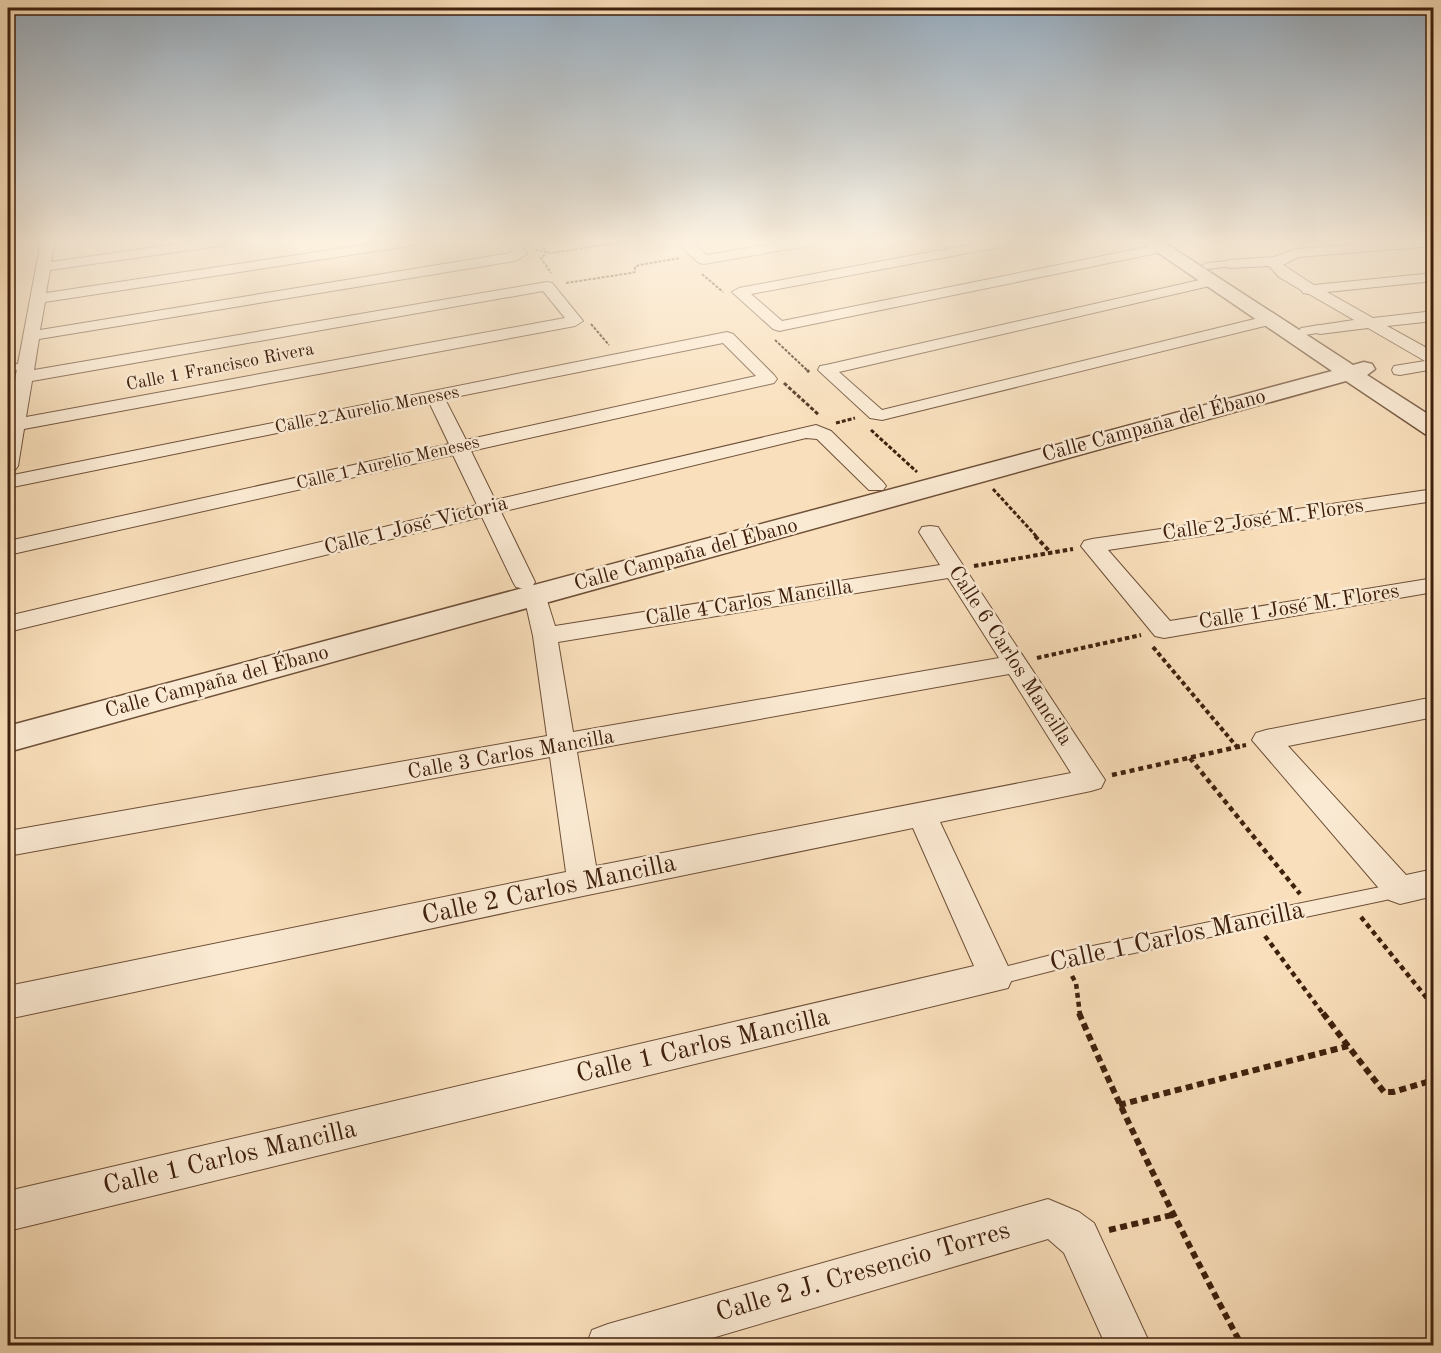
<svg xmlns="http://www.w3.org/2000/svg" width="1441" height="1353" font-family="'Old Standard TT',serif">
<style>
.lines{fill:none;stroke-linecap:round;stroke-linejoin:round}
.service-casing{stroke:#6e5038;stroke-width:2}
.pedestrian-casing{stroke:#6e5038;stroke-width:2}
.minor-casing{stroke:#6e5038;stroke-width:2}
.tertiary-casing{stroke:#6e5038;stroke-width:3}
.path-far4{stroke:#3f200d;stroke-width:2;stroke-dasharray:3 1.5;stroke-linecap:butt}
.path-far3{stroke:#3f200d;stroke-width:3;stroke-dasharray:4 2;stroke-linecap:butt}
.path-far2{stroke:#3f200d;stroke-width:4;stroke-dasharray:4.5 3;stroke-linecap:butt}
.path-far1{stroke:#3f200d;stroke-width:4.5;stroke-dasharray:5 4;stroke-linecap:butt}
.path{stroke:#3f200d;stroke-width:6;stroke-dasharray:7 4.5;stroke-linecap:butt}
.service{fill:#fbead3;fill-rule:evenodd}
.pedestrian{fill:#fbead3;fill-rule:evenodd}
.minor{fill:#fbead3;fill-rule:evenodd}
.tertiary{fill:#fbead3;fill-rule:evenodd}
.shaded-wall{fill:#705c48;stroke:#3f200d;stroke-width:1.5}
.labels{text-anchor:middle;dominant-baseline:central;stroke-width:5;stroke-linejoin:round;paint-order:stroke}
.far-street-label{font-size:18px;fill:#3f200d;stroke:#fbead3}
.street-label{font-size:21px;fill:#3f200d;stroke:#fbead3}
.near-street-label{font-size:26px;fill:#3f200d;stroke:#fbead3}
</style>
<rect width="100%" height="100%" fill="#f9dfbb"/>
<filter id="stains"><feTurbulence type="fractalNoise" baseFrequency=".00333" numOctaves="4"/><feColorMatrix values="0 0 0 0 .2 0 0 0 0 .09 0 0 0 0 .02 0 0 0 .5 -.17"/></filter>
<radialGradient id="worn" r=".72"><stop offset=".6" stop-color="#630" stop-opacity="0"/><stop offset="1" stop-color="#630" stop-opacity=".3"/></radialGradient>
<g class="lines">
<!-- service casing -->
<g class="service-casing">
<path id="service" d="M25,362L29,365L28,367L8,372V366Z
M1400,883L1406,885L1408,890L1406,895L1400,897L1063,968L996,985L990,983L987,977L990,971L996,969L1063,952Z"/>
</g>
<!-- pedestrian casing -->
<g class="pedestrian-casing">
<path id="pedestrian" d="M1228,261L1233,264L1232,266L1207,269L1202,266L1207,263Z
M1320,325L1324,326V332L1305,335L1299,331L1301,328Z"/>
</g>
<!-- minor casing -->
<g class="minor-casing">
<path id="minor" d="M41,241H55L51,262L199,241H233L226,245L50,270L46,293L390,241H422L415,245L45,302L40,330L511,253L513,251L505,241H519L527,254L515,261L39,339L34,370L547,282L552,283L583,321L575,326L24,429L18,466L15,470L8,472V417ZM543,291L565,318L26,417L32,381Z
M675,241H690L707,255L790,241H819L812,245L704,264L699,263Z
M989,241H1017L1010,245L751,294L782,321L1162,244L1169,248L1162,252L779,331L773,329L732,292L739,288Z
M1398,241H1434V246L1298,257L1283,265L1314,285L1434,273V281L1327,292L1373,318L1434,311V321L1387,326L1434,352V369L1400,375L1394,374L1392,370L1394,366L1425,361L1368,328L1320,334L1314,332L1312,329L1314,326L1354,320L1309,294L1303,293L1301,290L1279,277L1269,266L1228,268L1221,264L1228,260L1274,257L1296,249Z
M1213,277L1218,278L1220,281L1218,284L839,372L882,410L1271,315L1279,320L1277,323L882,420L870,418L818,370L820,366L826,365Z
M727,332L733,334L774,375L777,379L774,383L471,451L495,500L816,425L831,431L883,482L886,486L883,490H869L817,439L806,438L501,512L535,582L532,587L524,589L516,587L513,582L482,517L8,632V616L477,505L453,455L8,555V541L449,444L429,402L8,488V476ZM723,343L756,376L466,440L445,399Z
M1434,489V501L1108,550L1170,621L1434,578V592L1164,638L1155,636L1081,546L1084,541L1092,539Z
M930,526L938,527L941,532L1105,780L1101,788L1091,791L940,822L1013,977L1008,988L8,1231V1191L974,966L913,828L583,896L8,1019V986L566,872L550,757L8,856V831L547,736L533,636L524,596L528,591L536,588L544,591L555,626L940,565L919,532L922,527ZM948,578L999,658L573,732L558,642ZM1009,674L1071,773L596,866L577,752Z
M1434,697V717L1288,746L1406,875L1434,869V896L1400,904L1389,900L1252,740L1256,733L1266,730Z
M1048,1199L1079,1212L1094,1223L1151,1346H1106L1064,1253L1048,1239L685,1346H586L592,1330L608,1324Z"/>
</g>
<!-- tertiary casing -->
<g class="tertiary-casing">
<path id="tertiary" d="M1141,241H1162L1353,365L1364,362L1372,364L1375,369L1367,375L1434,418V436L1425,434L1346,381L8,752V726L1332,371Z"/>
</g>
<!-- path-far4 -->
<path class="path-far4" d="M537,241L547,252L541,258L551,273
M535,250L551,253L629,241
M702,274L723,292
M566,283L631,273L635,272V267L639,265L680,258
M591,324L609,345
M775,340L809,372"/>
<!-- path-far3 -->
<path class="path-far3" d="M807,370L809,372
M784,383L819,415
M836,423L855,418
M871,430L917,472
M993,489L1037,537"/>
<!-- path-far2 -->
<path class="path-far2" d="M1035,536L1051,553
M974,566L1073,549
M1153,647L1237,747
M1037,658L1141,635
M1235,747L1246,745"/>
<!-- path-far1 -->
<path class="path-far1" d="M1190,758L1300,894
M1112,775L1242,746
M1361,917L1434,1007
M1265,936L1324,1015
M1072,976L1076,983L1080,1015"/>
<!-- path -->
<path class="path" d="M1079,1013C1128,1127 1184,1237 1242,1346
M1323,1013L1348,1046
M1119,1105L1348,1046L1384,1092H1393L1434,1080
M1109,1230L1172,1215"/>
<!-- service -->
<use href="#service" class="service"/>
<!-- pedestrian -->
<use href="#pedestrian" class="pedestrian"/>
<!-- minor -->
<use href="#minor" class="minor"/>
<!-- tertiary -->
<use href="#tertiary" class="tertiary"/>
</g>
<!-- shaded-wall -->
<path class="shaded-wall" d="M8,251L12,260L8,276Z"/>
<!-- sky -->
<linearGradient id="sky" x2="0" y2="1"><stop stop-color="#95abbe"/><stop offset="0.56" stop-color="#fcf1e0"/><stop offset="1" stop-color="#fcf1e0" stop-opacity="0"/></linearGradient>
<rect width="1441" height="430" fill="url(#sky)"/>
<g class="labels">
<!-- far-street labels -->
<g class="far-street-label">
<text transform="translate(220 367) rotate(-11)">Calle 1 Francisco Rivera</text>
<text transform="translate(367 410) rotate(-11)">Calle 2 Aurelio Meneses</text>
<text transform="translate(388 463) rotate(-13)">Calle 1 Aurelio Meneses</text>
</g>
<!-- street labels -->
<g class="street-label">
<text transform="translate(1154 426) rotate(-15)">Calle Campaña del Ébano</text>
<text transform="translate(1263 520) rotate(-8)">Calle 2 José M. Flores</text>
<text transform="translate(416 526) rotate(-14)">Calle 1 José Victoria</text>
<text transform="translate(686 555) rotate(-15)">Calle Campaña del Ébano</text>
<text transform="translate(749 603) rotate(-9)">Calle 4 Carlos Mancilla</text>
<text transform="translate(1299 607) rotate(-9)">Calle 1 José M. Flores</text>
<text transform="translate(1010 656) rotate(57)">Calle 6 Carlos Mancilla</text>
<text transform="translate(217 682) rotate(-15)">Calle Campaña del Ébano</text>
<text transform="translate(511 755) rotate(-10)">Calle 3 Carlos Mancilla</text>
</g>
<!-- near-street labels -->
<g class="near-street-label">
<text transform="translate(549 890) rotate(-12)">Calle 2 Carlos Mancilla</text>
<text transform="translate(1177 937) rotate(-12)">Calle 1 Carlos Mancilla</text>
<text transform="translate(703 1046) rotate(-13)">Calle 1 Carlos Mancilla</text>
<text transform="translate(230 1158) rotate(-13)">Calle 1 Carlos Mancilla</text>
<text transform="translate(863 1272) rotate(-16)">Calle 2 J. Cresencio Torres</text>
</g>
</g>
<!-- margin -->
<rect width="1441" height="1353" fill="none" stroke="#f9dfbb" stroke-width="30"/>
<rect x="9" y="9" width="1423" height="1335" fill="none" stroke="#3f200d" stroke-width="3"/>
<rect x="15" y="15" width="1411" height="1323" fill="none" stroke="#3f200d" stroke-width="1.5"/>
<rect width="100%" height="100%" filter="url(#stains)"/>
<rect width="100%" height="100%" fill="url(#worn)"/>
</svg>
